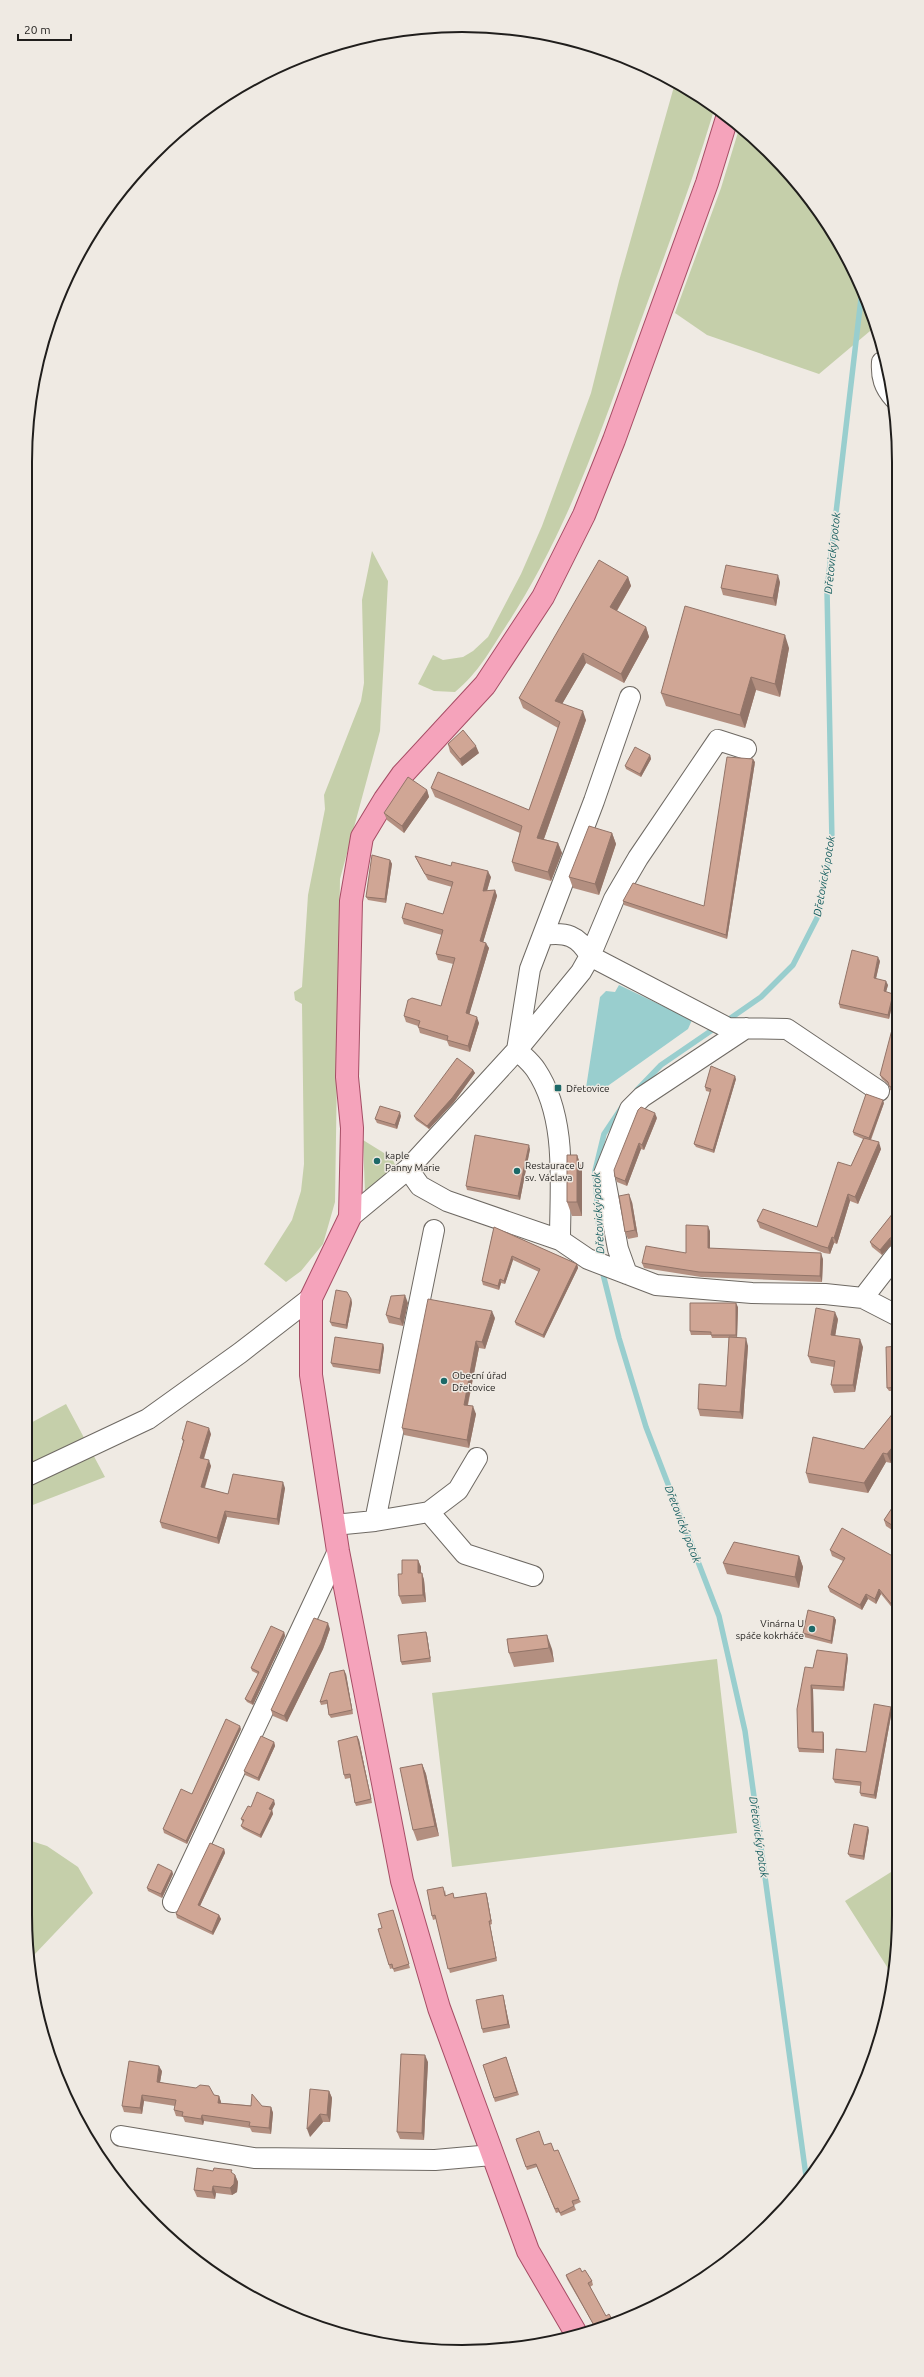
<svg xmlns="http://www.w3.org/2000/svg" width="924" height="2377" font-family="Ubuntu,sans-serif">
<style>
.green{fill:#c5cfaa}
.water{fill:#99cece}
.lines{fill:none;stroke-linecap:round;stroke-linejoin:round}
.stream{stroke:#99cece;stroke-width:5.5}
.minor-casing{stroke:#6e6963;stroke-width:22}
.major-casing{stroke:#a64d65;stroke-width:24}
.minor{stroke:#fff;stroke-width:20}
.major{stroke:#f5a3bb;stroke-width:22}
.wall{fill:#b38f80}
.shaded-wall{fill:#927468}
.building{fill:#d0a695;stroke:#927468}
.poi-dot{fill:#1c6968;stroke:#efeae3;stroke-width:1.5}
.labels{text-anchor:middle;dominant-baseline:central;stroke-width:3;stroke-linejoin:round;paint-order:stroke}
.poi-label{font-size:10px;fill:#201e1c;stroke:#efeae3;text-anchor:start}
.water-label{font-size:11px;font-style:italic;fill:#175f60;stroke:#efeae3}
.rim{fill:none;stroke:#201e1c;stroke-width:2}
</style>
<rect width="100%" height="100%" fill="#efeae3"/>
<!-- green -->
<path class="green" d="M675,83L705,99L715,107C692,184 663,259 636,334C600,435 565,536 506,626C489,652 479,672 455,692L434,691L418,684L433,655L443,660L463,657L473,651L488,637L521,574L542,526L591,393L619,281Z
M739,129L791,174L854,269L876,326L819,374L707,335L675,313L721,188Z
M372,551L388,581L380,731L340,879L335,1202L323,1244L301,1271L286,1282L264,1264L292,1220L301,1191L304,1164L302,1004L295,1000L294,992L302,987L308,895L325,809L324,795L361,701L364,683L362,600Z
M363,1140L392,1158L396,1167L365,1193Z
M66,1404L105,1477L25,1508V1426Z
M717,1659L737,1833L452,1867L432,1693Z
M25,1839L47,1846L78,1867L93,1893L34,1955L30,1969L25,1915Z
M899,1867V1915L891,1973L845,1901Z"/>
<!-- water -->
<path class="water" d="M619,985L692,1020L688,1029L602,1090L586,1088L600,997L606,991L615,992Z"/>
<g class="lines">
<!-- stream -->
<path class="stream" d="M725,1022L761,997L793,965L817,918L832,842L827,590L862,290
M637,1090L661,1065L718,1026
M601,1260L595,1171L604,1134L622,1107
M602,1270L619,1338L646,1427L719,1616L745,1731L807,2183"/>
<!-- minor casing -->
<g class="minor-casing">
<path id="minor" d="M882,362C881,377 884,387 894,398
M543,935C566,932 578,935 590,956
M590,956L614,899L638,858L718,740L746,749
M408,1169L420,1186L447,1201L560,1240L588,1259L656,1285L752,1293L825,1294L863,1298L898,1316
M350,1217L408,1169L517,1050L530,969L594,801L630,697
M560,1240C560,1185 568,1118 536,1070C531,1062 523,1056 517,1050L581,972L590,956L728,1028L787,1029L879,1091
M627,1274L618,1249L604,1174L630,1109L642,1097L746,1028
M863,1298L897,1254
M25,1477L148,1419L240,1353L311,1298
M429,1512L465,1554L533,1576
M375,1521L429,1512L458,1490L477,1458
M334,1525L375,1521L434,1230
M173,1902L338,1551
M121,2136L254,2158L435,2160L492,2155"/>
</g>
<!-- major casing -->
<g class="major-casing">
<path id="major" d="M577,2335L528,2251L439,2008L402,1881L338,1551L311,1375V1298L350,1217L352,1128L347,1077L351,901L362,837L385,799L402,775L485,685L543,597L584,515L614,440L707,183L727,118"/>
</g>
<!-- minor -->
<use href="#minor" class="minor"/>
<!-- major -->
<use href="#major" class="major"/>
</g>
<!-- wall -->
<path class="wall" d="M628,577L631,586L617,611L646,627L649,637L624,683L586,663L562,704L586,720L544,839L558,843L562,853L551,881L515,871L512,862L520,833L435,797L431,788L529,810L558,728L523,708L519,698Z
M780,582L776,606L723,595L721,588Z
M789,648L780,697L756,690L745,728L666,706L661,693Z
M448,744L479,753L462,766L450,752Z
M650,755L651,759L641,777L626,769L625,766Z
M755,762L727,939L624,905L623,901L704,906Z
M427,790L429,797L404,833L387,820L384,813Z
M612,833L616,844L599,895L573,888L569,877Z
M415,856L491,877L487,891L495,890L497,896L483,942L489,948L469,1014L479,1023L470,1052L449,1046L447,1041L420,1033L418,1026L406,1022L404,1016L441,1006L453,964L438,960L436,954L442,935L404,924L402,918L443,914L452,887L428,880L418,862Z
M390,860L392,864L386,903L368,900L366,897Z
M880,961L876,979L888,985L886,992L893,994L894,997L889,1019L840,1008L839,1004Z
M897,1023V1093L890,1090L889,1085L882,1079L880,1075Z
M473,1070L475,1073L454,1102L429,1129L416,1120L414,1116Z
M736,1079L714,1153L696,1147L694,1144L710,1092L706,1091L705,1087Z
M884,1103L871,1140L881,1149L858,1204L850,1201L837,1244L834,1243L830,1254L824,1253L760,1228L757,1221L817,1227L851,1166L863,1139L854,1135L853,1132Z
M401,1116L397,1129L377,1123L375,1119Z
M657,1118L644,1150L641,1149L627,1186L617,1182L615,1177Z
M530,1149L520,1200L467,1190L466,1186Z
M577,1155L582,1169V1216H572L567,1202Z
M632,1202L638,1237L628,1239L625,1232Z
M897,1208V1243L892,1244L882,1255L872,1247L870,1242Z
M494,1227L577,1264L578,1268L544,1338L516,1325L515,1322L539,1272L513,1260L505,1284L501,1283L499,1290L483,1285L482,1281Z
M710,1231V1248L823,1259L822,1282L701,1277L644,1268L642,1263L686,1253Z
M351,1299L352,1303L347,1329L332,1326L330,1322Z
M408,1303L403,1326L389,1323L386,1315Z
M738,1307L737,1338L748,1346L743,1419L700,1416L698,1409L726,1386L729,1338H712L711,1335H691L690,1331Z
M495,1318L485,1349L479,1348L468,1405L476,1414L469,1448L404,1435L402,1428Z
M838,1319L835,1336L863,1347L855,1392L834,1393L831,1385L834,1367L811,1363L808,1356Z
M383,1344L384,1348L380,1374L333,1367L331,1363Z
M898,1346V1391H889L887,1388Z
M898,1407V1454L891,1463L886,1462L868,1493L809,1483L806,1473L864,1449Z
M211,1434L204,1459L211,1466L205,1488L228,1494L285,1488L279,1525L227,1517L219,1544L162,1528L160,1522L183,1442L182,1439Z
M898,1499V1534L886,1526L884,1520Z
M830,1550L898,1559V1615L881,1594L876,1604L868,1599L862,1610L830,1592L828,1587L843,1561L832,1556Z
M799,1556L803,1567L799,1588L727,1574L723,1563Z
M418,1560L421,1567V1573H422L424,1580L426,1602L402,1604L399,1596L402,1574Z
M834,1617L836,1620L832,1644L804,1637L803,1633Z
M330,1629L323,1649L287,1722L273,1716L271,1710Z
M284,1632L285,1636L253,1705L247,1702L245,1699L258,1674L252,1671L251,1668Z
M426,1632L427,1635L431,1662L402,1665L401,1662Z
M507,1639L552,1649L554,1662L514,1667L509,1653Z
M848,1658L844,1691L813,1689L814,1732H823L824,1735V1753L799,1752L798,1748L813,1668Z
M346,1674L353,1714L331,1718L329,1715L327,1704L321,1705L320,1702Z
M891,1707L892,1710L876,1799L861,1796L860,1793L861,1786L835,1783L833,1779L866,1752Z
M241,1729L187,1844L164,1833L163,1829L192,1794Z
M357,1736L359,1740L372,1803L356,1806L355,1803L350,1778L345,1779L344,1775Z
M274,1742L275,1746L259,1781L245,1775L244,1771Z
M422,1764L426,1774L439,1836L417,1841L413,1830Z
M275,1804L272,1810L273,1814L261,1838L243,1829L241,1826L243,1823L241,1819L251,1807Z
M869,1830L864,1860L850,1857L848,1854Z
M224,1849L225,1853L200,1906L219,1915L221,1919L213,1935L177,1918L176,1914Z
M172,1871L173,1874L162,1898L148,1891L147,1888Z
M445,1890L446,1896L454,1898L486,1893L487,1896L492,1924L490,1925L497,1961L450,1973L436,1919L433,1920L432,1916Z
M393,1910L410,1968L394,1972L393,1968L390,1969L389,1965L382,1928Z
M503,1995L504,1999L510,2028L483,2033L482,2029Z
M506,2057L519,2095L495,2102L483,2065Z
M428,2062L424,2140L400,2139L397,2132Z
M162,2071L160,2082L214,2095L219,2096L221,2102V2103L271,2107L273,2113L271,2134L252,2132L250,2128L204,2121L203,2125L185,2122L183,2117L176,2116L174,2110L175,2106L144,2101L142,2114L124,2112L122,2106Z
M329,2091L332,2098L330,2122H323L310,2137Z
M516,2139L544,2145L554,2151L579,2199L581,2202L574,2205L576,2210L561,2216L559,2212L556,2213L537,2167L527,2170Z
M234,2174L235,2175L238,2182L237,2192L232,2195L216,2193L215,2199L197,2197L194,2190Z
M582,2272L592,2281L593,2285L590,2287L606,2316L614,2323L596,2329L567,2279L566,2275Z"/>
<!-- shaded-wall -->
<path class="shaded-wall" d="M778,575L780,582L776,606L773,598Z
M628,577L631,586L613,617L610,607Z
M646,627L649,637L624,683L621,674Z
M785,635L789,648L780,697L775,684Z
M583,653L586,663L558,711L555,701Z
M751,677L756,690L745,728L740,715Z
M583,711L586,720L541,847L537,838Z
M476,746L479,753L462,766L460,759Z
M650,755L651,759L641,777L640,774Z
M753,759L755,762L727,939L726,935Z
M427,790L429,797L404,833L402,826Z
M612,833L616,844L599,895L595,884Z
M558,843L562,853L551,881L548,872Z
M390,860L392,864L386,903L385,899Z
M488,871L491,877L485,897L483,891Z
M495,890L497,896L482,946L480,941Z
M486,943L489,948L468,1019L466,1013Z
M878,957L880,961L875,982L874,978Z
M886,981L888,985L885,995L884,991Z
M893,994L894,997L889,1019L888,1015Z
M477,1017L479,1023L470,1052L468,1046Z
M473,1070L475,1073L454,1102L429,1129L427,1126Z
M735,1076L736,1079L714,1153L713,1150Z
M883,1100L884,1103L870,1141L869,1138Z
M400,1112L401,1116L397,1129L395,1125Z
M655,1113L657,1118L644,1150L642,1145Z
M879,1142L881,1149L858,1204L855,1197Z
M639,1143L641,1149L627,1186L625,1181Z
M529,1145L530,1149L520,1200L518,1196Z
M577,1155L582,1169V1216L577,1202Z
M629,1194L632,1202L638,1237L635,1230Z
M848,1194L850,1201L837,1244L834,1238Z
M708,1226L710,1231V1254L708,1248Z
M832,1237L834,1243L830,1254L828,1248Z
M890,1238L892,1244L882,1255L880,1250Z
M821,1253L823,1259L822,1282L820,1276Z
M512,1256L513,1260L505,1284L504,1281Z
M577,1264L578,1268L544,1338L543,1335Z
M500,1279L501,1283L499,1290L498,1286Z
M405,1295L408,1303L403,1326L400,1319Z
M351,1299L352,1303L347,1329L346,1325Z
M736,1303L738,1307L737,1338L736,1335Z
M492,1311L495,1318L485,1349L482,1342Z
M835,1312L838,1319L834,1343L831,1335Z
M746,1338L748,1346L743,1419L740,1412Z
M860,1339L863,1347L855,1392L853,1385Z
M476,1341L479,1348L466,1412L464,1405Z
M383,1344L384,1348L380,1374L379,1370Z
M473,1406L476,1414L469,1448L467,1440Z
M209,1428L211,1434L202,1464L200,1458Z
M898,1440V1454L891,1463L887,1454Z
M883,1453L886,1462L868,1493L864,1483Z
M209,1460L211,1466L203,1492L201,1487Z
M283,1482L285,1488L279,1525L277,1519Z
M225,1511L227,1517L219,1544L217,1538Z
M799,1556L803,1567L799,1588L795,1577Z
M418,1560L421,1567V1580L418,1573Z
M422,1573L424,1580L426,1602L423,1595Z
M879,1589L881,1594L876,1604L875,1599Z
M866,1594L868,1599L862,1610L860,1605Z
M834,1617L836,1620L832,1644L831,1641Z
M328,1623L330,1629L323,1649L287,1722L284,1716Z
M284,1632L285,1636L253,1705L251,1702Z
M426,1632L427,1635L431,1662L430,1658Z
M547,1635L552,1649L554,1662L549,1648Z
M847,1654L848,1658L844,1691L843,1687Z
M344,1670L346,1674L353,1714L352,1710Z
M811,1685L813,1689L814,1735L812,1732Z
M891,1707L892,1710L876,1799L874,1795Z
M240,1726L241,1729L187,1844L186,1841Z
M823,1732L824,1735V1753L823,1750Z
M357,1736L359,1740L372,1803L371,1799Z
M274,1742L275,1746L259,1781L258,1778Z
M422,1764L426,1774L439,1836L435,1826Z
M274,1800L275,1804L272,1810L273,1814L261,1838L260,1835L269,1809Z
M868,1827L869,1830L864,1860L863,1856Z
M224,1849L225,1853L199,1908L198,1905Z
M172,1871L173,1874L162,1898L161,1894Z
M486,1893L487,1896L492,1924L491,1921Z
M219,1915L221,1919L213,1935L212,1932Z
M489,1921L490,1925L497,1961L496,1958Z
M503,1995L504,1999L510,2028L508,2024Z
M425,2055L428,2062L424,2140L422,2133Z
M159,2066L162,2071L159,2088L157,2082Z
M329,2091L332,2098L330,2122L327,2115Z
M142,2095L144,2101L142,2114L140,2108Z
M219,2096L221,2102L220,2109L218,2103Z
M271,2107L273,2113L271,2134L269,2128Z
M320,2114L323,2122L310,2137L307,2129Z
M202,2115L204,2121L203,2125L201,2119Z
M235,2175L238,2182L237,2192L232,2195L230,2188Z
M213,2186L216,2193L215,2199L212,2192Z"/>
<!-- building -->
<path class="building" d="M599,560L628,577L610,607L646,627L621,674L583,653L555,701L583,711L537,838L558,843L548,872L512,862L522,826L431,788L438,772L529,810L560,722L519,698Z
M726,565L778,575L773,598L721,588Z
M685,606L785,635L775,684L751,677L740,715L661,693Z
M463,730L476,746L460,759L448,744Z
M635,747L650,755L640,774L625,766Z
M727,757L753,759L726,935L623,901L633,883L704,906Z
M408,777L427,790L402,826L384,813Z
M589,826L612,833L595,884L569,877Z
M372,855L390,860L385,899L366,897Z
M415,856L451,866L452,862L488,871L483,891L495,890L480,941L486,943L466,1013L477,1017L468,1046L447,1040L448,1036L418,1027L420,1021L404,1016L408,1000L412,998L441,1006L455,958L436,954L443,930L402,918L406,903L443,914L453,882L425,874Z
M852,950L878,957L874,978L886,981L884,991L893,994L888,1015L839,1004Z
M894,1022L897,1023V1090L889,1086L888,1082L880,1075Z
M457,1058L473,1070L452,1098L427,1126L414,1116Z
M711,1066L735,1076L713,1150L694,1144L711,1089L705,1087Z
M866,1094L883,1100L869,1138L853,1132Z
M380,1106L400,1112L395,1125L375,1119Z
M641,1107L655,1113L642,1145L639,1143L625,1181L615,1177L614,1170L638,1110Z
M475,1135L529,1145L518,1196L466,1186Z
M864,1138L879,1142L855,1197L848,1194L834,1238L832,1237L828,1248L821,1246L757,1221L763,1209L817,1227L838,1162L851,1166Z
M567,1155H577V1202H567Z
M629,1194L635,1230L625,1232L619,1196Z
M897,1208V1237L890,1238L880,1250L870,1242Z
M686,1225L708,1226V1248L821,1253L820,1276L699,1272L642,1263L646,1246L686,1253Z
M494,1227L577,1264L543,1335L515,1322L540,1269L512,1256L504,1281L500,1279L498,1286L482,1281Z
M336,1290L347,1292L351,1299L346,1325L330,1322Z
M405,1295L400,1319L386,1315L391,1296Z
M428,1299L492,1311L482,1342L476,1341L464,1405L473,1406L467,1440L402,1428Z
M690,1303H736V1335H711V1332L690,1331Z
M816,1308L835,1312L831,1335L860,1339L853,1385H831L835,1361L808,1356Z
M335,1337L383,1344L379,1370L331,1363Z
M729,1337L746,1338L740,1412L698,1409L699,1384L726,1386Z
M898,1346V1387L887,1388L886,1347Z
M898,1407V1440L887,1454L883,1453L864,1483L806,1473L813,1437L864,1449Z
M187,1421L209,1428L200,1458L209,1460L201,1487L228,1494L233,1474L283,1482L277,1519L225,1511L217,1538L160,1522L184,1440L182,1439Z
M898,1499V1529L884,1520Z
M842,1528L898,1559V1612L879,1589L875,1599L866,1594L860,1605L828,1587L845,1558L830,1550Z
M734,1542L799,1556L795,1577L723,1563Z
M402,1560H418V1573H422L423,1595L399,1596L398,1574H402Z
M808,1610L834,1617L831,1641L803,1633Z
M314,1618L328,1623L321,1643L284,1716L271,1710Z
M271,1626L284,1632L251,1702L245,1699L259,1672L251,1668Z
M426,1632L430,1658L401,1662L398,1635Z
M547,1635L549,1648L509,1653L507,1639Z
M817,1650L847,1654L843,1687L811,1685L812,1732H823V1750L798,1748L797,1709L805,1667L813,1668Z
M344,1670L352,1710L329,1715L327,1700L320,1702L330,1673Z
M874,1704L891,1707L874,1795L860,1793L861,1782L833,1779L836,1749L866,1752Z
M226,1719L240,1726L186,1841L163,1829L181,1789L192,1794Z
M261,1736L274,1742L258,1778L244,1771Z
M357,1736L371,1799L355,1803L350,1774L344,1775L338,1741Z
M422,1764L435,1826L413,1830L400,1768Z
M257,1792L274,1800L269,1809L272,1810L260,1835L241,1826L244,1820L241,1819L248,1806L251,1807Z
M854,1824L868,1827L863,1856L848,1854Z
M210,1843L224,1849L198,1905L219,1915L212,1932L176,1914Z
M158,1864L172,1871L161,1894L147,1888Z
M443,1887L445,1896L453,1893L454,1898L486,1893L491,1921H489L496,1958L448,1969L435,1915L432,1916L427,1890Z
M393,1910L409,1964L393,1969L392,1964L389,1965L378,1929L382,1928L378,1914Z
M503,1995L508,2024L482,2029L476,2000Z
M401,2054L425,2055L422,2133L397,2132Z
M506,2057L517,2092L494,2098L483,2065Z
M129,2061L159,2066L157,2082L196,2088L200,2085L209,2086L214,2095L219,2096L218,2103L251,2106L252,2094L262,2106L271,2107L269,2128L249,2126L250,2122L202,2115L201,2119L182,2116L183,2112L174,2110L176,2100L142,2095L140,2108L122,2106Z
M310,2089L329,2091L327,2115L320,2114L307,2129Z
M539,2131L544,2145L551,2143L554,2151L558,2150L579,2199L572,2201L574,2206L560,2213L558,2208L555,2209L536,2164L526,2167L516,2139Z
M197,2168L213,2171L214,2168L232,2170L231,2172L235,2175L234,2184L230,2188L213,2186L212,2192L194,2190Z
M580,2268L582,2272L585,2270L592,2281L588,2283L606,2316L609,2314L614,2323L596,2329L566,2275Z"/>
<!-- markers -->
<g class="poi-dot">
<rect x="554" y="1084" width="8" height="8" rx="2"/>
<circle cx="377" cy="1161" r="4"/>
<circle cx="517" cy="1171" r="4"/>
<circle cx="444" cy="1381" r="4"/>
<circle cx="812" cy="1629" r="4"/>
</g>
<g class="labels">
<!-- poi labels -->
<g class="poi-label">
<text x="566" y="1088">Dřetovice</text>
<text x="385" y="1155">kaple<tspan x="385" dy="12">Panny Marie</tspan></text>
<text x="525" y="1165">Restaurace U<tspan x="525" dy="12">sv. Václava</tspan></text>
<text x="452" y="1375">Obecní úřad<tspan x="452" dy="12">Dřetovice</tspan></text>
<text x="804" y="1623" text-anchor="end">Vinárna U<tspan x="804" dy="12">spáče kokrháče</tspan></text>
</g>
<!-- water labels -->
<g class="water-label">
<text transform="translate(832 553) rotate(-84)">Dřetovický potok</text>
<text transform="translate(824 876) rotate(-80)">Dřetovický potok</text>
<text transform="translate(598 1213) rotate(-93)">Dřetovický potok</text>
<text transform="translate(683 1524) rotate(69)">Dřetovický potok</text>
<text transform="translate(759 1837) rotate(82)">Dřetovický potok</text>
</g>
</g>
<!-- crop -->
<path d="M0 0H924V2377H0ZM462 32H462A430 430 0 0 1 892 462V1915A430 430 0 0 1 462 2345H462A430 430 0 0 1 32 1915V462A430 430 0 0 1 462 32Z" fill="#efeae3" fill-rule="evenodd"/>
<path class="rim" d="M462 32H462A430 430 0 0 1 892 462V1915A430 430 0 0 1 462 2345H462A430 430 0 0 1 32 1915V462A430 430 0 0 1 462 32Z"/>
<!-- scale -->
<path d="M18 34v6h53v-6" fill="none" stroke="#201e1c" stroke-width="2"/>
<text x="24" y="34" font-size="12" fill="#201e1c" stroke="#efeae3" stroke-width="3" paint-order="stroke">20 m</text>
</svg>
